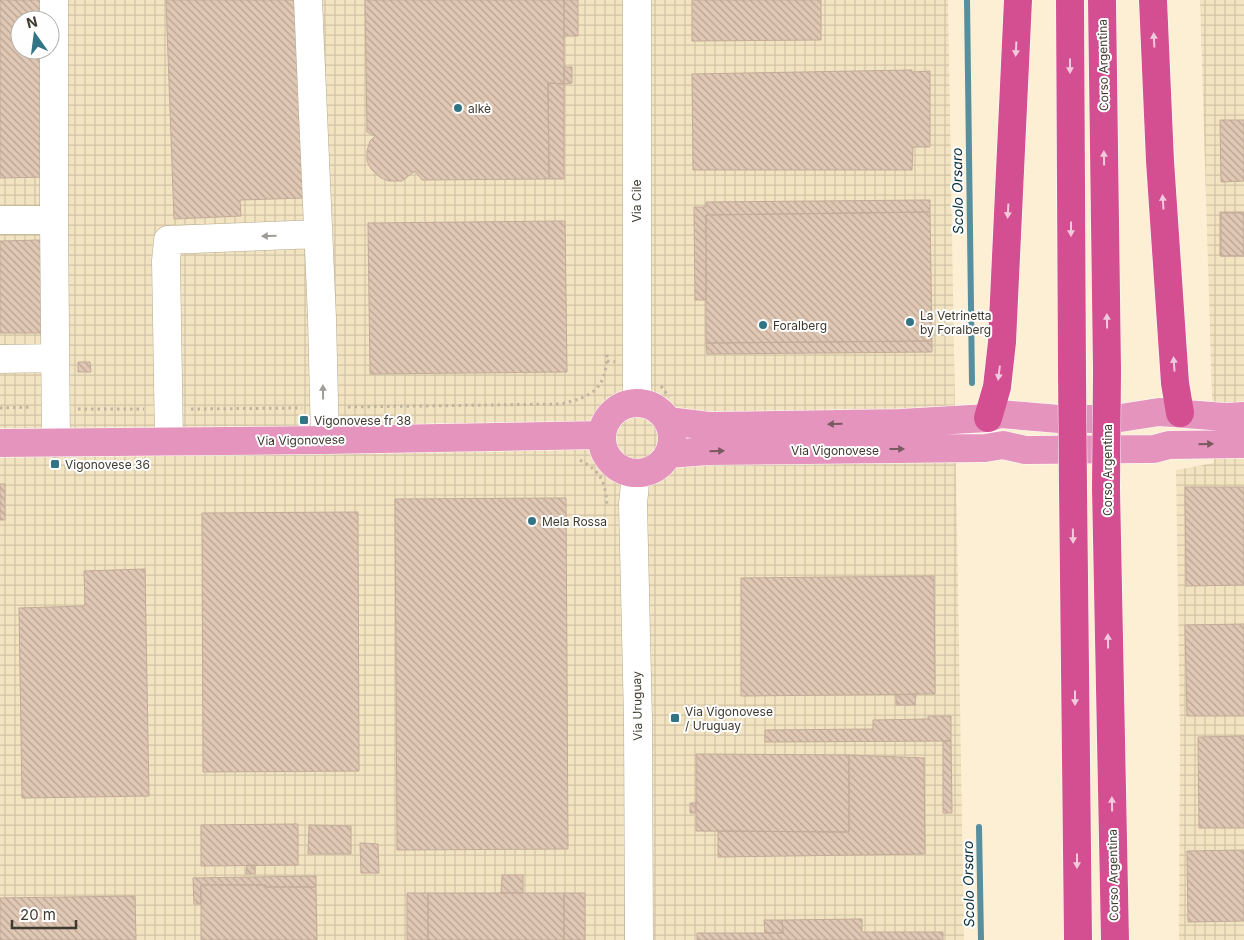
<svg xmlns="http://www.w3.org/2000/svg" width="1244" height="940" font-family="Inter,sans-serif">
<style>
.industrial{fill:url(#industrial-grid);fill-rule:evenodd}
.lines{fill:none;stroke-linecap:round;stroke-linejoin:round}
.stream{stroke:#578f9f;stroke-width:6}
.building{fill:url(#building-back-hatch);stroke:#c3ab98}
.minor-casing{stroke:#b6ab91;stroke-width:29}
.major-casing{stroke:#fff;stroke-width:29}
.highway-casing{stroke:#fff;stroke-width:29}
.path{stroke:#bfb49e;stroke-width:3;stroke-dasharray:2.5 4;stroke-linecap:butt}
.minor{stroke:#fff;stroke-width:28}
.major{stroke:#e595bd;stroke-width:28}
.highway{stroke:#d44f91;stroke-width:28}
.highway-bridge-casing{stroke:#fff;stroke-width:29;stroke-linecap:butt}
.highway-bridge{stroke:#d44f91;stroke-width:28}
.oneway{fill:#f1cadd}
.oneway2{fill:#9f9c97}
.oneway3{fill:#795a61}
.poi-dot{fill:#317484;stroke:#fefefe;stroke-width:2}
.labels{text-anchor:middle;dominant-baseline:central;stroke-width:4;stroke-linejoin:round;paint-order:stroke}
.street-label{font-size:12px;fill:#3f3a2f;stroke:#fefefe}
.poi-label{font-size:12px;fill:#3f3a2f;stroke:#fefefe;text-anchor:start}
.water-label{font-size:14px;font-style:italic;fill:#052e3a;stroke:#fefefe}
</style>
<defs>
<pattern id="industrial-grid" width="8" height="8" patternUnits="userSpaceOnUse" patternTransform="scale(1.25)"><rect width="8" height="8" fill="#f2e3c1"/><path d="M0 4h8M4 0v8" fill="none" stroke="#d1c4a6"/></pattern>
<pattern id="building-back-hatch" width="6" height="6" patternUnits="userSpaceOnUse" patternTransform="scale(1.25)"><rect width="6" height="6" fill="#e0c8b4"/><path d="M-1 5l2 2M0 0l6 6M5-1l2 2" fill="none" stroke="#b7a393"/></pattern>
</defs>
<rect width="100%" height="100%" fill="#fcefd4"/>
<!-- industrial -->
<path class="industrial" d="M0,0H948L964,940H0ZM20,20H50V50H20Z
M1200,0H1244V940H1179L1180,733L1176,470L1214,463Z"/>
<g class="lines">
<!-- stream -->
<path class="stream" d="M967,0L972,383
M979,827L981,940"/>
</g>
<!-- building -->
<path class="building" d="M0,0H47V20H20V50H47L48,177L0,178Z
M166,0H298L304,198L240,200L241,216L174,219Z
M365,0H564V84L548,83L549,179L422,180L415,171L402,181H389L381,178L371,169L367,161V151L370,141L375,136L367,132Z
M564,0H578V36H564Z
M692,0H821V40L692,41Z
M564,67H572V83L564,84Z
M912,70V72L930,71V147H913L912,170H693L692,74Z
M548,83L564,84V179H549Z
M1220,120H1244V181L1221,182Z
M930,200V212L706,215V300H695L694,207H706V202Z
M930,212L932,341L706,343V215Z
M1220,212H1244V256H1220Z
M1221,213H1244V256H1221Z
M565,221L567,372L370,374L368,223Z
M42,240L43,333H0V241Z
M932,341V352L707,354L706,343Z
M78,362H90L91,372H78Z
M0,484H5V520H0Z
M1185,487H1244V585L1186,586Z
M566,498L568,849L397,850L395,499Z
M358,512L359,771L203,772L202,513Z
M145,569L149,796L22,798L19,608L85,606L84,571Z
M934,576L935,694L741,696V578Z
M1244,624V716H1187L1185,625Z
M916,694L915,705H896V695Z
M928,716H951V741L765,742V730L873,729V720L928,719Z
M1244,736V828H1199L1198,737Z
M943,741H951L952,813H943Z
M696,754L849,755V832L696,831Z
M849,755L924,758L925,854L718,857V831L849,832Z
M690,803H696L695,813H690Z
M298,824V865L201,866V825Z
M309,825L351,826V854H308Z
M360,843L378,844L379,873H361Z
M1244,850V921L1188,922L1187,851Z
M247,865H255V874H246Z
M502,875H523V893H501Z
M316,876V887H266V885H201V904H194L193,878Z
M201,885H266V887H316L317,940H201Z
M407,893H428V940H407Z
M428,893H564V940H428Z
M564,893H585V940H564Z
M135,896L136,940H0V898Z
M862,919V932H943V940H697V933H783L782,920Z
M764,920H782L783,933H765Z"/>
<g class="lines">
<!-- minor casing -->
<g class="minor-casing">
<path id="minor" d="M54,0V220L56,443
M308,0L322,318L325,440
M0,220H54
M0,359L55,358
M637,402V0
M169,441L166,261L168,240L318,234
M636,473L633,504L638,720L639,940"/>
</g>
<!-- major casing -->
<g class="major-casing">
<path id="major" d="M602 438a35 35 0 1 1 70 0a35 35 0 1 1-70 0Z
M668,421L709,426L900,423L988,418L1000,414L1059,419H1114L1159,412L1225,417L1244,416
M0,443L325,440L602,435
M668,454L708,451L985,448L1003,445L1025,450L1154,449L1169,445L1244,444"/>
</g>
<!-- highway casing -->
<g class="highway-casing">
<path id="highway" d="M1070,0L1072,372
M1102,0L1107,370
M1153,0L1160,161L1175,383L1180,413
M988,418L997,387L1002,342L1018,0
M1073,487L1078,940
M1106,488L1115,940"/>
</g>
<!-- path -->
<path class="path" d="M607,361L615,362
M661,386L669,397
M348,407L561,404C593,396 606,390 607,353
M0,408L32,407
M78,409H144
M191,409L302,408
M580,460C601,472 605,480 607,505"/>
<!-- minor -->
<use href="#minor" class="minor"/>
<!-- major -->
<use href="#major" class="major"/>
<!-- highway -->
<use href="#highway" class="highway"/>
<!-- highway-bridge casing -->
<g class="highway-bridge-casing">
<path id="highway-bridge" d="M1072,372L1073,487
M1106,488L1107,370"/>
</g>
<!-- highway-bridge -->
<use href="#highway-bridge" class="highway-bridge"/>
</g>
<!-- one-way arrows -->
<defs><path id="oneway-solid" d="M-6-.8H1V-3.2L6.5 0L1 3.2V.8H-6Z" transform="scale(1.25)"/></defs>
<g class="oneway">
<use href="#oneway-solid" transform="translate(1154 40) rotate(-93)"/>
<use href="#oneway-solid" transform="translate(1016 49) rotate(93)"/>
<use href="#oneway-solid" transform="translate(1070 66) rotate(90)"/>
<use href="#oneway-solid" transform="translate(1104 158) rotate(-91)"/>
<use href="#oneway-solid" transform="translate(1163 202) rotate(-94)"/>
<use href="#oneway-solid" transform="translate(1008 211) rotate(93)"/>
<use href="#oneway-solid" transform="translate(1071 229) rotate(90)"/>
<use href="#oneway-solid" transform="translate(1107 321) rotate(-91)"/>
<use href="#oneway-solid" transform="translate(1174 364) rotate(-94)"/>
<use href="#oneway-solid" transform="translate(999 373) rotate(97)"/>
<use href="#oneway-solid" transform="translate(1073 536) rotate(89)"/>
<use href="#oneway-solid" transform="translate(1108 641) rotate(-91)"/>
<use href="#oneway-solid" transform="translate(1075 698) rotate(90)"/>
<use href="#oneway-solid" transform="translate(1112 804) rotate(-91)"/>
<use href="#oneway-solid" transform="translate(1077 861) rotate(90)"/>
</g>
<g class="oneway2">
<use href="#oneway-solid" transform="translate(269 236) rotate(178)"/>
<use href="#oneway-solid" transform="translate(323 392) rotate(-91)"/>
</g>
<g class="oneway3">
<use href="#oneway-solid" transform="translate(835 424) rotate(179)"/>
<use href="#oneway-solid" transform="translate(1206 444) rotate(-1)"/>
<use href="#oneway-solid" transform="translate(897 449)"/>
<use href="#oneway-solid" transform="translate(717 451) rotate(-1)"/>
</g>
<!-- markers -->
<g class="poi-dot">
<circle cx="458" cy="108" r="5"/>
<circle cx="910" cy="322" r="5"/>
<circle cx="763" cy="325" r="5"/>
<rect x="299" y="415" width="10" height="10" rx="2.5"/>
<rect x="50" y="459" width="10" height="10" rx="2.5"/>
<circle cx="532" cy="521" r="5"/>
<rect x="670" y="713" width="10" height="10" rx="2.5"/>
</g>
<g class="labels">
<!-- street labels -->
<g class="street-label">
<text transform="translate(1103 65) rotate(-91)">Corso Argentina</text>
<text transform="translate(636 201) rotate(-90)">Via Cile</text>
<text transform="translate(301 440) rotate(-1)">Via Vigonovese</text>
<text x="835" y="450">Via Vigonovese</text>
<text transform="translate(1107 470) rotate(-90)">Corso Argentina</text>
<text transform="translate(637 706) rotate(-91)">Via Uruguay</text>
<text transform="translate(1113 875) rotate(-91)">Corso Argentina</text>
</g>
<!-- poi labels -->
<g class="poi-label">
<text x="468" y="108">alkè</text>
<text x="920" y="315">La Vetrinetta<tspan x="920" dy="14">by Foralberg</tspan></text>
<text x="773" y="325">Foralberg</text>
<text x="314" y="420">Vigonovese fr 38</text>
<text x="65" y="464">Vigonovese 36</text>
<text x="542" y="521">Mela Rossa</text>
<text x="685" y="711">Via Vigonovese<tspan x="685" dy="14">/ Uruguay</tspan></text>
</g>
<!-- water labels -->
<g class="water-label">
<text transform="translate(957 191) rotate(-91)">Scolo Orsaro</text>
<text transform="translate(968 884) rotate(-91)">Scolo Orsaro</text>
</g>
</g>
<!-- north arrow -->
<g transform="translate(35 35) rotate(346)"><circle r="24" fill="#fefefe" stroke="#b2b0ab"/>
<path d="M0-4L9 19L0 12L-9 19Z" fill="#317484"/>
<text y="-8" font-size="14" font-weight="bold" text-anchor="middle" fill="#3f3a2f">N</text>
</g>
<!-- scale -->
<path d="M12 920v8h64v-8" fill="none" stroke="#3f3a2f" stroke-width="2.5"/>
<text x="20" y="920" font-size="15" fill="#3f3a2f" stroke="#fefefe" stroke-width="4" paint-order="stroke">20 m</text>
</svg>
